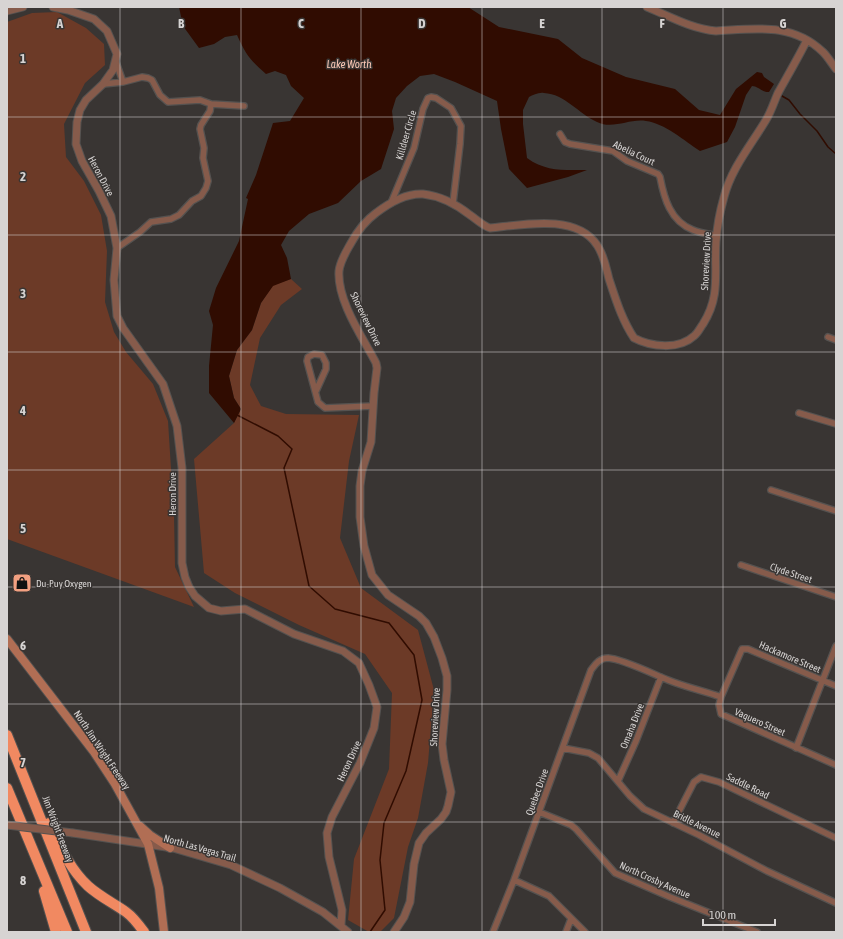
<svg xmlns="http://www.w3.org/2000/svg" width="843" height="939" font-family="'Asap Condensed',sans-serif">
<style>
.green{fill:#6c3a27}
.water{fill:#300c01}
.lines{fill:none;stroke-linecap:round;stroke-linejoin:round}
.stream{stroke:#300c01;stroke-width:1.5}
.minor-casing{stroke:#555250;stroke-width:8}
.tertiary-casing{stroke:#555250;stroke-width:9}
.secondary-casing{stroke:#555250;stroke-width:10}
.motorway-casing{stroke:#555250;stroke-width:12}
.minor{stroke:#865b4b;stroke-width:5.5}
.tertiary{stroke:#865b4b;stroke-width:7}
.secondary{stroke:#b16e54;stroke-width:8}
.motorway{stroke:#f18961;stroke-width:10}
.tertiary-bridge-casing{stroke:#555250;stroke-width:9;stroke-linecap:butt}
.tertiary-bridge{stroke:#865b4b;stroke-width:7}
.grid{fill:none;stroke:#d7d4d3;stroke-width:1;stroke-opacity:0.55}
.labels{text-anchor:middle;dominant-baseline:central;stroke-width:3;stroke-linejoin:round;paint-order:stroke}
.street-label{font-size:10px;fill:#d7d4d3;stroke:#393533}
.poi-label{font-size:10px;fill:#d7d4d3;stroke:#393533;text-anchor:start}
.water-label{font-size:11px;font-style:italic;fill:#fcc8b5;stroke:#393533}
.grid-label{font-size:13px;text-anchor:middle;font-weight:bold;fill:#d7d4d3;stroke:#393533;stroke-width:3;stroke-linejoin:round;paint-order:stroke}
</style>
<rect width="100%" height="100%" fill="#393533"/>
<!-- green -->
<path class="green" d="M57,12L86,28L104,44L105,65L85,83L64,124L66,157L84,181L101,215L107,251L105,302L114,332L126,352L153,384L168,421L174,516L175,567L194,607L7,539V22L32,13Z
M291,279L302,289L281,305L260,338L250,385L261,406L286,414L359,415L349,461L340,538L361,588L418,630L434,690L428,763L418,818L408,847L394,918L380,932H369L348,920L354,859L389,769L392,693L365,654L299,625L235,593L204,573L194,459L234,423L241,409L234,398L229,376L237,350L252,330L261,303L273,285Z"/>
<!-- water -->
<path class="water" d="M179,7H468L499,27L558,39L582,58L626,77L675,89L699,110L720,115L736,89L757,72L762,73L764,77L774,84L769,92C763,93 758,86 752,86L746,95L735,127L727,142L700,151C685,141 664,123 646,121C630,118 613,130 597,122C579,114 565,94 544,93C539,92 533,95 529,97L523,110V124L527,158C546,172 565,170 587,170L568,177L527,188L509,169L501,129L497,101L455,82L434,74L420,76L407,86L396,98L392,111L394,129L381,169L361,181L338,203L309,214L289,231L281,245L287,258L291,279L273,286L261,303L252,330L237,350L229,376L234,398L241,409L234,423L209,393V366L213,325L209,311L216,288L239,241L248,199L246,198L256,175L273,123L290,121L304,98L291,86L286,75L275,71L266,74C250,60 246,55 237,35L225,37L214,44L199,48L183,26Z"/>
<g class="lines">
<!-- stream -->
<path class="stream" d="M782,96L789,100L800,114L817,131L828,147L836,154
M237,415L278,436L292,449L284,468L309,586L335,609L389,623L414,655L422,700L406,771L384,823L380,860L385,910L370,932"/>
<!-- minor casing -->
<g class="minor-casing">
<path id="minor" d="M116,62L123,82
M103,84L123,82L142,77L148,78L152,80L160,95L168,102L200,100L211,104L210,111L201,125L200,129L204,148L203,158L208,181L206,188L201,196L192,201L179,215L171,219L151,222L140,232L117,248
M211,104L244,106
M560,134L565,142L570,144L613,151L627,161L658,174L660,177C664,198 670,221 693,230C700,233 709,234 717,236
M391,203L414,148L423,109L428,98L431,97L436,98L451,108L461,126L460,144L453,203
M828,337L836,340
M316,391L326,369V363L322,355L314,354L308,357L307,361L318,402L325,408L373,406
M799,413L836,424
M771,490L836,511
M741,565L836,597
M836,686L748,649H742L721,697L719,705L721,714L836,765
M563,748L589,753L598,758L630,796L644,809L699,835L767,871L836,903
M796,748L836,646
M618,781L636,741L661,677
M539,812L571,825L576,829L615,873L670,897L757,932
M673,823L694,782L701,777L719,782L836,838
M514,880L549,896L585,932
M493,932L514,880L591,670C595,665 599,658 608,658C623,659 653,674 668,680C685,687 704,691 721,697
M566,932L571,919"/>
</g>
<!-- tertiary casing -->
<g class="tertiary-casing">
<path id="tertiary" d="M53,7L68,10L94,19L107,31L117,54L113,70L103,84L86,100L80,110L77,122L76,144L82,161L99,191L111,216L117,248L114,280L117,316L123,328L163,384L177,426L182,468V563L185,577L189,587L195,596L209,608L221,611L245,609L294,634L343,651L359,663L369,685L377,707L374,728L360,763L332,817L327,833L329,857L342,910L341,925
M647,7C669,16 692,29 716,31C755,29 792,22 823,52C828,57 832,64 836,69
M7,11L23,7
M73,833L173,848L231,865L280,888L323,912L348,932
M394,932L404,917L410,902L414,864L419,843L426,833L441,819L446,812L448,806L451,792L444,760L442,744L447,690V676L442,658L434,637L426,623L419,616L388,595L372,575L364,546L360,517V486L362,471L371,442L374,393L377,368L376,363C363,338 337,301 339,271C340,261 346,252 351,243C357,232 365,221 376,213C389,203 406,193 423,194C441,196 456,204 470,215C476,219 483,226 490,228C521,225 576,213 597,245C604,255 606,267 609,279C616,300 622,320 634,338C651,347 679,350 694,336C698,333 700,328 703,324C721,296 714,272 716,242C717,227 720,211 724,197C731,169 751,145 766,120C771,112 774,102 778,93C788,75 798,58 807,40"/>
</g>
<!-- secondary casing -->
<g class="secondary-casing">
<path id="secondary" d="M7,639L94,752L115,784L148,844L159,888L164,932
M140,826L150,835L170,848"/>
</g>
<!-- motorway casing -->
<g class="motorway-casing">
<path id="motorway" d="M7,735L86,932
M7,788L67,932
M49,823C60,846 69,868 88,886C99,896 113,903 126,912C133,917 139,925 144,932
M44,891L56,932"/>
</g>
<!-- minor -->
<use href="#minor" class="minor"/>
<!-- tertiary -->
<use href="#tertiary" class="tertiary"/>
<!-- secondary -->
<use href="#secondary" class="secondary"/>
<!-- motorway -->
<use href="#motorway" class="motorway"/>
<!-- tertiary-bridge casing -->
<g class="tertiary-bridge-casing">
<path id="tertiary-bridge" d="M7,825L73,833"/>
</g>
<!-- tertiary-bridge -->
<use href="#tertiary-bridge" class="tertiary-bridge"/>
</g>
<!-- grid -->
<path class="grid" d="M120,7V932M241,7V932M361,7V932M482,7V932M602,7V932M723,7V932M7,117H836M7,235H836M7,352H836M7,470H836M7,587H836M7,704H836M7,822H836"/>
<!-- icons -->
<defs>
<g id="shop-square" transform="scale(1)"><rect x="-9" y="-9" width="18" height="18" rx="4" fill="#f2a081" stroke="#393533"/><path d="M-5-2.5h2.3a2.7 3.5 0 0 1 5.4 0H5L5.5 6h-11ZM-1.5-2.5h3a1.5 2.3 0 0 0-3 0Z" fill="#111"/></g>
</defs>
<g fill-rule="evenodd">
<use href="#shop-square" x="22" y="583"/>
</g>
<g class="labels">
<!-- street labels -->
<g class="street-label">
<text transform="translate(406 135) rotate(-74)">Killdeer Circle</text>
<text transform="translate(634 153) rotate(25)">Abelia Court</text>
<text transform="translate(101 176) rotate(62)">Heron Drive</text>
<text transform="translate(706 261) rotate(-87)">Shoreview Drive</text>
<text transform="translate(366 319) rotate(64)">Shoreview Drive</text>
<text transform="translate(172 494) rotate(-90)">Heron Drive</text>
<text transform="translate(791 573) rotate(18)">Clyde Street</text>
<text transform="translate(790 657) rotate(23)">Hackamore Street</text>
<text transform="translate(435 717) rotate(-87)">Shoreview Drive</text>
<text transform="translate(760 722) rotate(24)">Vaquero Street</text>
<text transform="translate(632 726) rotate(-68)">Omaha Drive</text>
<text transform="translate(102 750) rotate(56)">North Jim Wright Freeway</text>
<text transform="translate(349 761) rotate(-65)">Heron Drive</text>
<text transform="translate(748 786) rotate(26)">Saddle Road</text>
<text transform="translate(537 792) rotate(-70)">Quebec Drive</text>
<text transform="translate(697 824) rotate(26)">Bridle Avenue</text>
<text transform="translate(58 829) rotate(69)">Jim Wright Freeway</text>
<text transform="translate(200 848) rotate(16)">North Las Vegas Trail</text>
<text transform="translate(655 880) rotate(24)">North Crosby Avenue</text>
</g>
<!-- poi labels -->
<g class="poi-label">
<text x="36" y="583">Du-Puy Oxygen</text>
</g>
<!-- water labels -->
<g class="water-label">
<text x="349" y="64">Lake Worth</text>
</g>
</g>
<g class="grid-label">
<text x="60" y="28">A</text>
<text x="181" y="28">B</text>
<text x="301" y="28">C</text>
<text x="422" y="28">D</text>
<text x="542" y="28">E</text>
<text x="662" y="28">F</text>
<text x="783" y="28">G</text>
<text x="23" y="63">1</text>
<text x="23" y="181">2</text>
<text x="23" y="298">3</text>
<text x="23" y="415">4</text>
<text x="23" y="533">5</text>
<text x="23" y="650">6</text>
<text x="23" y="767">7</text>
<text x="23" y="885">8</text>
</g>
<!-- border -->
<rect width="843" height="939" fill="none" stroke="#d7d4d3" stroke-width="16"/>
<!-- scale -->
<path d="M703 919v6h72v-6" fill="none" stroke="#d7d4d3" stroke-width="2"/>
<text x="709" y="919" font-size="12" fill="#d7d4d3" stroke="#393533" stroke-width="3" paint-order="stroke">100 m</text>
</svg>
